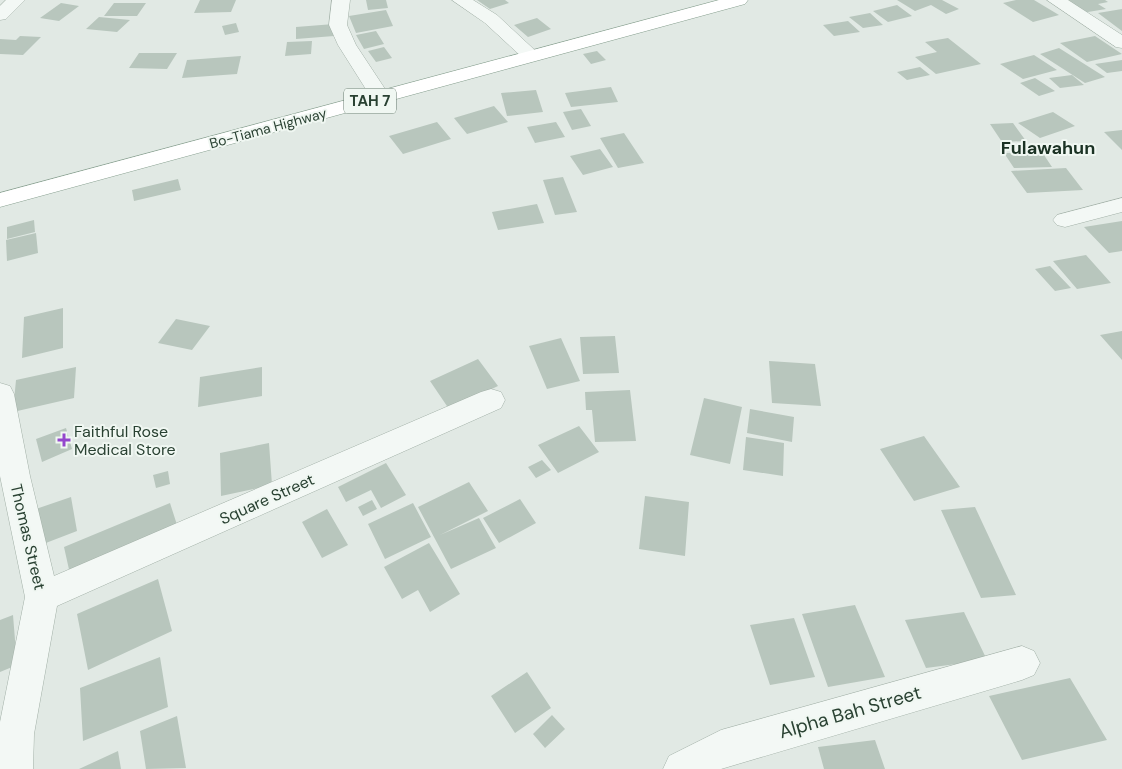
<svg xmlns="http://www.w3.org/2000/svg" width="1122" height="769" font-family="'DM Sans',sans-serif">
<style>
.building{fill:#b8c6bd}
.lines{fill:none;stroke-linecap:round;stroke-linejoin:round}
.minor-casing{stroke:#a2b0a7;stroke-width:1}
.trunk-casing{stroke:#88a090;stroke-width:1}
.minor{fill:#f3f8f5;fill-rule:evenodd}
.trunk{fill:#fff;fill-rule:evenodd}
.poi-dot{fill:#9447cd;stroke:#f0f7f2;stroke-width:2}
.labels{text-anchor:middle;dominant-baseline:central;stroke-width:4;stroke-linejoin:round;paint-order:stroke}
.far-street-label{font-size:14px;fill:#294132;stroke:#f0f7f2}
.shield{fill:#f0f7f2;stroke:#65786c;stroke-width:1}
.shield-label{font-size:15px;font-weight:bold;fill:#294132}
.poi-label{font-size:16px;fill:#294132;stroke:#f0f7f2;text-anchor:start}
.street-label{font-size:16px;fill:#294132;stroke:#f0f7f2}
.far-district-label{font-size:18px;font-weight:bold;fill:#1b3224;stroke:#f0f7f2}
.near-street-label{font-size:19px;fill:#294132;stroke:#f0f7f2}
</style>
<rect width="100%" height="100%" fill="#e1e9e4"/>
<!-- building -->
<path class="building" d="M200,0H236L231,12L194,13Z
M366,0H386L388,8L368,10Z
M477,0H505L509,3L490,9Z
M897,0H942L959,9L946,14L931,5L915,11Z
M1016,0H1034L1059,15L1033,22L1003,3Z
M1062,0H1105L1108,2L1098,4L1106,9L1082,13Z
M61,3L79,6L59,21L40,18Z
M114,3H146L137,16H104Z
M897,5L912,16L888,22L873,11Z
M1122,9V31L1098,13Z
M386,10L393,26L356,33L349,16Z
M870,13L883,25L863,28L849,17Z
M99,17L130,20L117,32L86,29Z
M537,18L551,29L528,37L514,25Z
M848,21L860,32L834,36L823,25Z
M236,23L239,32L225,35L222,26Z
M334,24V36L296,39V27Z
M376,31L384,44L364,49L356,35Z
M20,36L41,37L23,55L0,54V39L16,40Z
M1095,36L1122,54L1087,62L1060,43Z
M948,38L981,64L936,74L915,57L937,52L925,42Z
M312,41L311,54L285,56L287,42Z
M384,47L392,58L376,62L368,51Z
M1059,48L1105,77L1085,83L1040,54Z
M597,51L606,60L591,64L583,54Z
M139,53H177L167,69L129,68Z
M1034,55L1057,70L1023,79L1000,64Z
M241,56L237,74L182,78L187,60Z
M1122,60V71L1107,73L1095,64Z
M920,67L930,75L907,80L897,72Z
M1072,75L1084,85L1060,88L1049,78Z
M1035,78L1055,91L1039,96L1020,83Z
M611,87L618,102L571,107L565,93Z
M536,90L543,112L507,116L501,93Z
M494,106L508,122L467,134L454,118Z
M581,109L591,126L572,130L563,112Z
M1053,112L1075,126L1040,138L1018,123Z
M437,122L451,139L403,154L389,136Z
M556,122L565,137L535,143L527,127Z
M1013,123L1026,141L1002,142L990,124Z
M1122,130V150L1104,132Z
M624,133L644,163L618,168L600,138Z
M600,149L613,167L583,175L570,156Z
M1042,152L1052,167L1014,168L1004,153Z
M1066,168L1083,190L1027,193L1011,171Z
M563,177L577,212L555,215L543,180Z
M178,179L181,190L134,201L132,190Z
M537,204L544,223L498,230L492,212Z
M34,220L35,232L7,239V227Z
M1122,221V251L1109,253L1084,227Z
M36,233L38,253L7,261L6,240Z
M1086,255L1111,283L1077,289L1053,261Z
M1050,266L1071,288L1055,291L1035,269Z
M63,308V348L22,358L24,317Z
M176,319L210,326L192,350L158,343Z
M1122,331V360L1100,335Z
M615,336L619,373L583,374L580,337Z
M561,338L580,381L547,389L529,346Z
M478,359L498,386L449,409L430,381Z
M769,361L815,364L821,406L772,403Z
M76,367L74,398L13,412L16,380Z
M262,367V396L198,407L200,377Z
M630,390L636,441L595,442L592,410H586L585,392Z
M704,398L742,407L730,464L690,455Z
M750,409L794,417L792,442L747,433Z
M579,426L599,452L558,473L538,445Z
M66,428L72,449L42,462L36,439Z
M924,436L960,487L914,501L880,449Z
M746,437L784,443L783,476L743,470Z
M269,443L272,485L221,496L220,453Z
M542,460L551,470L536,478L528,467Z
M386,463L406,495L381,508L371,490L346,502L338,487Z
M168,471L170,484L156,488L153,475Z
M469,482L488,511L440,535L479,518L496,548L451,569L418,507Z
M645,496L689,502L685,556L639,549Z
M71,497L77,531L38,546L33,510Z
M520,499L536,523L499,543L483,518Z
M372,500L377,509L363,516L358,507Z
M170,503L178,528L70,574L64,547Z
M413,503L431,537L385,559L368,524Z
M975,507L1016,595L981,598L941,510Z
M327,509L348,545L322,558L302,522Z
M429,543L460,594L430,612L418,590L402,599L384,567Z
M158,579L172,631L88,670L77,614Z
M855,605L885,677L828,687L802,614Z
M964,612L987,660L926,668L905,620Z
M13,615L17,665L0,672V620Z
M794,618L815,677L770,685L750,625Z
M160,657L168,707L83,741L80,688Z
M527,672L551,708L515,733L491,696Z
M1070,678L1107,740L1022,760L989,696Z
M552,715L565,729L545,748L533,734Z
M177,716L186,768L146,769L140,731Z
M875,740L885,769H824L818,747Z
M118,751L121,769H79Z"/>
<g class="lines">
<!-- minor casing -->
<g class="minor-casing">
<path id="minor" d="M6,0H25L6,19L0,20V6Z
M332,0H350L347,25L356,45L391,98L388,102H374L338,45L329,25Z
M452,0H473L497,15L540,55L538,59H524L485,23Z
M1047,0H1068L1122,35V48L1116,47Z
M1122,198V212L1065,227L1057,225L1053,220L1057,215Z
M0,383L10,386L14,394L30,476L54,576L481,392L491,389L501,392L505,400L501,408L57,606L34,734L33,769H0V722L25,597L0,476Z
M1022,646L1034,651L1040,663L1034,675L1022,680L721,769H663L669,756L721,730Z"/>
</g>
<!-- trunk casing -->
<g class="trunk-casing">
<path id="trunk" d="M719,0H748L745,4L0,207V193Z"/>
</g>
<!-- minor -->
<use href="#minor" class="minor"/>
<!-- trunk -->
<use href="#trunk" class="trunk"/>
</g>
<!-- markers -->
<path class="poi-dot" d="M61.5 432.5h5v5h5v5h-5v5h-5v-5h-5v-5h5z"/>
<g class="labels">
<!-- far-street labels -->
<g class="far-street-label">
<text transform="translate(268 128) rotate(-15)">Bo-Tiama Highway</text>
</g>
<!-- shield labels -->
<rect class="shield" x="344" y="88.5" width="52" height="25" rx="4"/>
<g class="shield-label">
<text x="370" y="101">TAH 7</text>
</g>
<!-- poi labels -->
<g class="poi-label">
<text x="74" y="431">Faithful Rose<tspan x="74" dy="18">Medical Store</tspan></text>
</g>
<!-- street labels -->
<g class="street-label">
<text transform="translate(267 499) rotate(-24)">Square Street</text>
<text transform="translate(28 537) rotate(77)">Thomas Street</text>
</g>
<!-- far-district labels -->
<g class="far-district-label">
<text x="1048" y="148">Fulawahun</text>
</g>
<!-- near-street labels -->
<g class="near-street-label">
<text transform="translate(850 712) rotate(-16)">Alpha Bah Street</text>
</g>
</g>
</svg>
